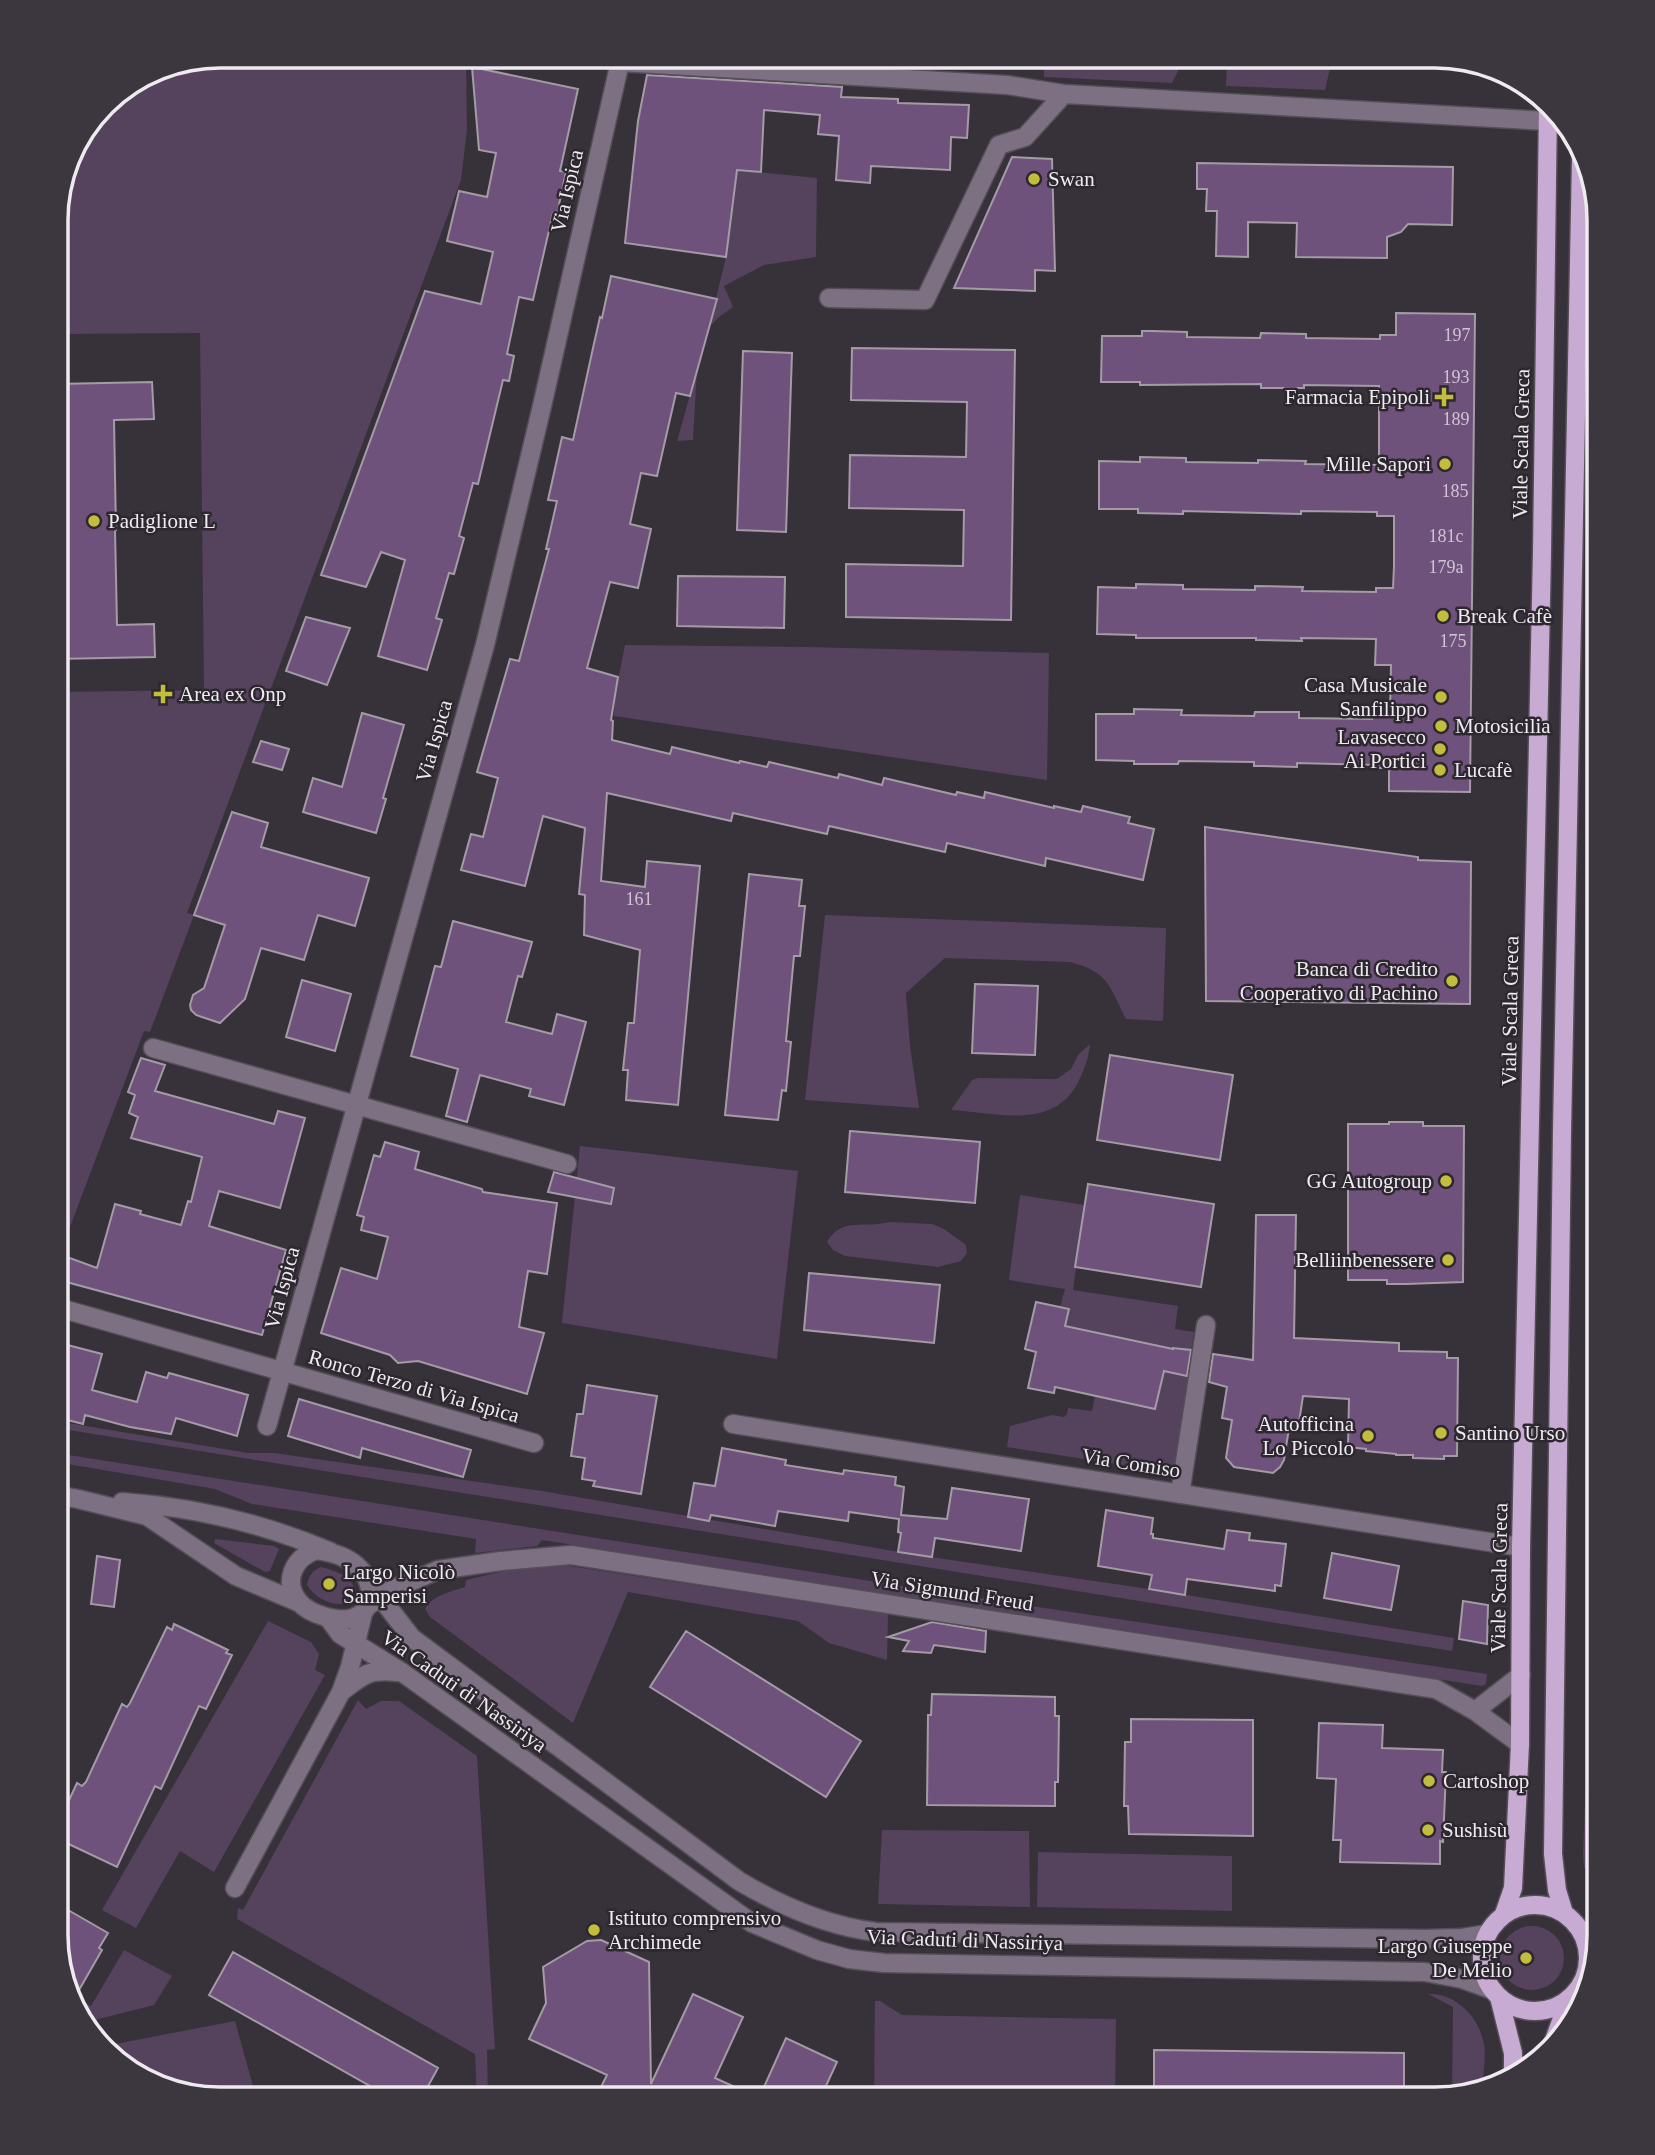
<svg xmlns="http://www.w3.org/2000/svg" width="1655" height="2155" font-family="Georgia,serif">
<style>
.green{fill:#55425c}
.building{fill:#6f527b;stroke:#a39ba6;stroke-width:2}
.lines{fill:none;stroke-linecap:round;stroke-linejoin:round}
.minor-casing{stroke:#544f57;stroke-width:21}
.major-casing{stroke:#544f57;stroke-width:21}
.minor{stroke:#7e7083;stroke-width:18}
.major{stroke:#c7abd2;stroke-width:18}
.poi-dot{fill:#c3bd3e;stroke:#2d272f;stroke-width:2.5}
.labels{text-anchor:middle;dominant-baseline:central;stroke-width:5;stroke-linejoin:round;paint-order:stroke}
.number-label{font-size:18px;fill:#cec4d2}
.poi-label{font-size:21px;fill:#eeeaef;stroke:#2d272f;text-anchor:start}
.street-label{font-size:21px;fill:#eeeaef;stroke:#2d272f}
.rim{fill:none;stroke:#eeeaef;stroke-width:3.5}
</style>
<rect width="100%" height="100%" fill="#37313a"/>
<!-- green -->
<path class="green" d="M220,56H466L467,130L461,180L187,913L194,915L150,1032L144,1031L56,1264V692L204,690L200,333L56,334V209L73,147L112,97L158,68Z
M1044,56H1173L1180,67L1172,83L1044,77Z
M1227,56H1333L1325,90L1226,86Z
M737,170L817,178L816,257L764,265L724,286L733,307L719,317L709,327L726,257Z
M697,370L693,440L677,441Z
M625,645L808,647L1049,653L1047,780L614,716L615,695Z
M825,915L1166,928L1163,1021L1126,1019C1109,986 1109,972 1070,962L945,958L906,993L910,1046L919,1108L805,1100Z
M1090,1044C1089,1056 1086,1065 1081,1076C1058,1132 999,1113 951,1110L972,1080L978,1078L1057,1079L1071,1069L1078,1055Z
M1595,1057H1599V1185H1592Z
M580,1146L798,1171L777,1359L562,1323Z
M1020,1195L1085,1205L1073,1290L1178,1306L1175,1329L1194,1332L1190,1360L1178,1357L1175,1373L1188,1377L1175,1473L1007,1447L1010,1426L1052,1415L1064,1417L1067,1414L1068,1408L1092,1411L1095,1396L1155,1409L1167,1354L1065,1326L1069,1309L1060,1307L1065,1289L1009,1280Z
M889,1222L932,1224L944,1229L966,1245L967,1253L961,1261L938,1267L845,1256L833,1250L827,1242C842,1216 866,1229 889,1222Z
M56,1421L248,1453H274L542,1491L917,1555L1149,1589L1454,1638L1452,1651L56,1428Z
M1599,1433V1869L1584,1868L1583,1854Z
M56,1453L1011,1603L1487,1674L1486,1684L1482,1686L542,1540L537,1546L475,1553L476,1539L252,1504L215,1489L56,1462Z
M215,1539L274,1546L279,1549L270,1571L265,1572L214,1543Z
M562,1565L888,1614L887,1660L829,1643L798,1621L628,1592L573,1723L430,1617L425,1609C433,1595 450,1592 465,1587L466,1580L504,1571Z
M321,1567C341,1573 361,1578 352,1602C335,1608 316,1600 307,1585C309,1575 312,1571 321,1567Z
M268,1621L311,1642L319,1654L315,1670L325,1675L214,1872L180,1851L136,1928L102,1910Z
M358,1700L366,1709L381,1701H399L477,1756L495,2049L487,2050L488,2099H477L475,2054L237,1919L238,1908L243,1910Z
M882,1830L1029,1831L1030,1907L878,1904Z
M1038,1852L1232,1856V1911L1037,1907Z
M1500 1958a32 32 0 1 1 64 0a32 32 0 1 1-64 0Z
M124,1950L172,1976L154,2005L83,2023L75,1997L91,2006Z
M1428,1994C1454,1993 1477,2014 1483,2040C1487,2053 1483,2071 1483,2084L1452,2094L1453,2007Z
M875,2001H880L902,2015L1116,2019L1115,2099H874Z
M235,2021L253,2086L251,2094L244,2099H220L138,2077L105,2046Z"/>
<!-- building -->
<path class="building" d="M472,67L578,89L560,171L566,172L557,214L553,213L533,300L519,297L507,354L514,356L509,381L503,380L478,484L473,483L459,536L464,538L454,574L449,573L436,618L442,620L427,670L378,656L405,560L381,552L366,587L321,575L425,291L481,304L493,252L447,241L459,191L487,197L496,153L479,150Z
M647,75L842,87L841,97L898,99V103L969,105L967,138L951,137L950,170L871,166L870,183L836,180L839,136L818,134L820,115L764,110L761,172L737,170L726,257L625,243L638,121Z
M1012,157L1052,159L1055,271L1035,270V291L954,288Z
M1197,163L1453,167L1452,225L1408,224L1401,232L1387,237V258L1296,257L1297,223L1248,222V257L1216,256L1217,211H1206L1207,189H1197Z
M611,276L717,299L690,396L676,393L657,476L641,473L630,524L651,529L638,588L610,582L587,668L618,677L611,720L613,721L612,740L670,754L672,747L739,763L740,761L767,767L769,762L838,778L839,774L882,785L884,778L956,795L957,792L984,798L985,792L1054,808V806L1081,812L1083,806L1130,817L1128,823L1154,829L1143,880L1046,858L1045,866L947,843L945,852L829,826L827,834L733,813L731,821L607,793L601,881L645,887L647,861L700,866L678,1105L626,1100L628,1070H623L628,1023H634L640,950L584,935L585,895L579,894L585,828L543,816L525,886L461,870L471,834L483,837L498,778L477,772L510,659L519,661L549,549H546L557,501L548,500L562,437L573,440L593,348L600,317L602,318Z
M1396,313L1475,314L1470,792L1389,791V768H1374V765L1297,763V767L1264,766H1254V762L1179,761L1178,764H1134V761L1096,760V714H1134V709L1182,710L1181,715L1254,716L1255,712H1299V718L1372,719V714H1390L1391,665H1375L1376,639L1301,638L1302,641L1256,640V638H1136V635L1097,634L1098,587L1136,588V584L1183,585V589L1255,590V586L1303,587L1302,591L1376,592V588H1393L1394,566V516H1377V512L1301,511V514L1183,511V514L1138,513V509H1099V461L1140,462V457L1186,458V462L1258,463V460L1306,461L1305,464L1379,465V386L1304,385V388H1261V384L1140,385V382H1101L1102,336H1142V331H1153L1187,332V337L1260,338L1261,333L1306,334V338L1380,339V335H1396Z
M852,348L1015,350L1011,620L846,617V564L963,566L964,510L849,508L850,455L966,457L967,402L851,400Z
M743,351L792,353L786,532L737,530Z
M152,382L154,419L114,420L116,530H115L117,625L154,624L155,657L56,659V384Z
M678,576L785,577L784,628L677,626Z
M306,617L350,628L327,685L286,671Z
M362,713L404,725L383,798L386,799L376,833L303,812L313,778L342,787Z
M261,741L289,749L282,770L253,762Z
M232,812L268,823L261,847L369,878L355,926L318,915L304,960L261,948L245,999L220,1023L196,1015L191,1010L190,1005L193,995L204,988L225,925L194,915Z
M1205,827L1418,857V860L1471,862L1470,1004L1206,1001Z
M749,874L802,880L799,906H805L800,956H794L786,1041L791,1042L786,1091L782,1090L778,1120L725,1115Z
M453,921L532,942L522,977L518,976L506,1022L552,1034L557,1014L586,1022L564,1105L529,1096L531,1089L480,1075L467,1122L446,1116L458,1069L411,1056L435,966L441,967Z
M302,980L351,994L335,1051L286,1037Z
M975,984L1038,986L1035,1055L972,1053Z
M1110,1055L1233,1075L1220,1160L1097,1140Z
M141,1058L165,1065L155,1091L274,1124L278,1111L305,1118L280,1208L219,1191L209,1226L286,1250L262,1335L59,1280L67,1257L97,1268L115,1204L141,1211L140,1214L181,1225L188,1201L191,1202L202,1157L131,1138L138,1117L129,1113L135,1095L128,1092Z
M1389,1122H1423V1126H1464L1463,1282L1406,1284H1387V1280H1348V1124H1389Z
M850,1131L980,1142L975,1203L845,1192Z
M385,1142L419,1152L415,1169L482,1189L483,1192L557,1203L547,1274L528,1271L519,1327L544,1333L527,1394L418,1361L398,1363L390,1355L321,1333L341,1268L377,1279L388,1237L361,1230L364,1217L357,1215L374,1155L380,1157Z
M554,1172L614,1188L611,1204L548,1192Z
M1088,1184L1214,1204L1201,1287L1075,1267Z
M1256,1215H1296L1294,1338L1399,1343V1351L1447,1352V1358H1458L1457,1456H1444V1459L1413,1458V1455H1396V1454L1366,1451V1449L1348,1447L1349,1399L1303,1396L1298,1429L1289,1428L1284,1460L1280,1467L1273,1473L1234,1467L1226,1458L1232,1420L1222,1418L1227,1387L1209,1382L1213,1354L1253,1360Z
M809,1273L940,1285L934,1343L804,1330Z
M1036,1302L1069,1309L1065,1326L1173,1349V1348L1191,1350L1187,1376L1164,1371L1155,1409L1055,1387L1054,1393L1028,1388L1036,1352L1025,1349Z
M56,1342L102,1354L92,1390L114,1396L137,1402L146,1372L167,1378L169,1373L248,1395L237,1436L176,1418L171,1434L130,1427L85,1415L83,1424L56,1417Z
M587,1385L657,1396L641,1494L593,1486L595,1481L582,1479L585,1458L571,1456L577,1414H583Z
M299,1399L471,1450L463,1477L362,1448L360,1458L288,1436Z
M722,1448L786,1460L785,1465L843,1474L844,1470L896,1477L895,1485L904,1487L901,1515L947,1519L952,1488L1029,1499L1021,1551L935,1538L932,1557L898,1552L901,1533L898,1532L899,1519L849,1512L848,1521L778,1511L775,1526L711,1515L709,1521L688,1517L694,1483L715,1486Z
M1106,1510L1153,1518L1151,1534H1153V1538L1224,1549L1227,1530L1250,1533L1249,1540L1286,1544L1281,1586L1275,1585V1591L1187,1579L1185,1595L1149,1589L1152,1575L1098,1566Z
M1332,1553L1399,1566L1391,1610L1324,1598Z
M97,1556L120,1560L114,1607L91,1604Z
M1463,1601L1488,1605L1487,1644L1459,1639Z
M932,1622L986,1631L985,1652L934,1645L931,1653L903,1651L909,1641L888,1637Z
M174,1624L228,1650L226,1653L232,1655L206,1709L199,1706L161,1789L155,1786L117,1867L56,1838V1828L77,1783L82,1786L86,1782L122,1704L127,1707L130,1703L167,1627L172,1630Z
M686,1631L861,1741L826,1797L650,1687Z
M932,1694L1055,1697V1716H1059L1058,1782H1055V1806L927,1805L928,1715H931Z
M1131,1719L1253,1720V1836L1129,1834L1128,1806H1124L1125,1742H1131Z
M1319,1723L1383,1725L1382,1748L1443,1750L1442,1772H1446L1443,1842L1440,1841V1864L1340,1862L1341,1840H1333L1336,1779L1317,1778Z
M56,1903L108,1933L99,1948L102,1950L75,1997L56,1935Z
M601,1940L649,1962L651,2084L693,1994L743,2017L715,2078L759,2098L786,2038L837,2062L820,2099H595L607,2075L529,2039L546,2003L543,1967L587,1941Z
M233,1952L438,2068L421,2099H393L209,1995Z
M1154,2050L1404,2053V2099H1154Z"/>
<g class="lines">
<!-- minor casing -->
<g class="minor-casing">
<path id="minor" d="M595,56L620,62L1007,85L1064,94L1548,121
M829,298L925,300L999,145L1025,137L1064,94
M153,1048L567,1164
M56,1307L534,1443
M733,1424L1521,1547
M267,1426L485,645L542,406L620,62
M1180,1494L1206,1325
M56,1495L78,1499L147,1516L236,1576L300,1603
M122,1502C194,1507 265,1524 331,1552
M316,1550C332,1552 349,1557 360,1569C374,1583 375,1611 353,1618C338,1623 309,1614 299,1602C282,1581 294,1558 316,1550Z
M370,1584L412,1638L739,1881C781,1906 827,1926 876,1932L1425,1939L1462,1938L1487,1934
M369,1605L391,1590L438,1570L501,1561L571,1555L1436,1689L1475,1711L1520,1744
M329,1619L340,1634L403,1673L752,1923L817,1950L849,1959L884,1963L1425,1972L1462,1979L1493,1990
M341,1692C363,1675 368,1669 397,1672
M1475,1711L1521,1675
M235,1888L341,1692L350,1667L363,1613"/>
</g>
<!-- major casing -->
<g class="major-casing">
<path id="major" d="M1482 1958a53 53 0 1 1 106 0a53 53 0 1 1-106 0Z
M1564,1913L1557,1890L1553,1854L1562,1131L1581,159
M1504,1914L1513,1888L1520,1744L1521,1547L1542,552L1548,107
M1499,1997L1513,2053V2075
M1553,2043L1569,1999"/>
</g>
<!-- minor -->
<use href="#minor" class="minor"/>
<!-- major -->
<use href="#major" class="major"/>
</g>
<!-- markers -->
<g class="poi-dot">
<circle cx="1034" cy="179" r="7"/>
<path d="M1440.5 386.5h7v7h7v7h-7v7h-7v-7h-7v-7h7z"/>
<circle cx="1445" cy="464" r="7"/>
<circle cx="94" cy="521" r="7"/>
<circle cx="1443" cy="616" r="7"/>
<path d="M159.5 683.5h7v7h7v7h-7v7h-7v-7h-7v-7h7z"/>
<circle cx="1441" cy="697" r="7"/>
<circle cx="1441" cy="726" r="7"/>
<circle cx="1440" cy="749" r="7"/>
<circle cx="1440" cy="770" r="7"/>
<circle cx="1452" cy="981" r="7"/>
<circle cx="1446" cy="1181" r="7"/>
<circle cx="1448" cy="1260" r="7"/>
<circle cx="1441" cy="1433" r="7"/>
<circle cx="1368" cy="1436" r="7"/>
<circle cx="329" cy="1584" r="7"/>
<circle cx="1429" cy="1781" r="7"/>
<circle cx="1428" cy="1830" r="7"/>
<circle cx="594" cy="1930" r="7"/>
<circle cx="1526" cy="1958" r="7"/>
</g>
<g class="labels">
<!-- number labels -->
<g class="number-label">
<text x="1457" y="335">197</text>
<text x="1456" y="377">193</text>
<text x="1456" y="419">189</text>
<text x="1455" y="491">185</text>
<text x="1446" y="536">181c</text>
<text x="1446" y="567">179a</text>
<text x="1453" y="641">175</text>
<text x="639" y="899">161</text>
</g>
<!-- poi labels -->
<g class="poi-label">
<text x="1048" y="179">Swan</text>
<text x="1430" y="397" text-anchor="end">Farmacia Epipoli</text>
<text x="1431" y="464" text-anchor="end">Mille Sapori</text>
<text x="108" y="521">Padiglione L</text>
<text x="1457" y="616">Break Cafè</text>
<text x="1427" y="685" text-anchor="end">Casa Musicale<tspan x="1427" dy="24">Sanfilippo</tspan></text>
<text x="179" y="694">Area ex Onp</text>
<text x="1455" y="726">Motosicilia</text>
<text x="1426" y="737" text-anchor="end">Lavasecco<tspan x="1426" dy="24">Ai Portici</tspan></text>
<text x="1454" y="770">Lucafè</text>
<text x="1438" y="969" text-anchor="end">Banca di Credito<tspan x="1438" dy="24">Cooperativo di Pachino</tspan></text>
<text x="1432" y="1181" text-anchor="end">GG Autogroup</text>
<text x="1434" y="1260" text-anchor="end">Belliinbenessere</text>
<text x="1354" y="1424" text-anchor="end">Autofficina<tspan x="1354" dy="24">Lo Piccolo</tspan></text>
<text x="1455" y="1433">Santino Urso</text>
<text x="343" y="1572">Largo Nicolò<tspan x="343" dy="24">Samperisi</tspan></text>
<text x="1443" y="1781">Cartoshop</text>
<text x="1442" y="1830">Sushisù</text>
<text x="608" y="1918">Istituto comprensivo<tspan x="608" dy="24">Archimede</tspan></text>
<text x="1512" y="1946" text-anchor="end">Largo Giuseppe<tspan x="1512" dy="24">De Melio</tspan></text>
</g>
<!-- street labels -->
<g class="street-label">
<text transform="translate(567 191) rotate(-77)">Via Ispica</text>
<text transform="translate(1521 444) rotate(-89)">Viale Scala Greca</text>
<text transform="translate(434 741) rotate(-74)">Via Ispica</text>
<text transform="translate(1510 1011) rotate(-89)">Viale Scala Greca</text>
<text transform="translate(282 1288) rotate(-75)">Via Ispica</text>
<text transform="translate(414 1386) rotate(16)">Ronco Terzo di Via Ispica</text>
<text transform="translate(1131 1463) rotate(9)">Via Comiso</text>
<text transform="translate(1499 1578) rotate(-89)">Viale Scala Greca</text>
<text transform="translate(952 1591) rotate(9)">Via Sigmund Freud</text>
<text transform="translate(464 1691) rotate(35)">Via Caduti di Nassiriya</text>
<text transform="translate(965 1940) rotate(2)">Via Caduti di Nassiriya</text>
</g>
</g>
<!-- crop -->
<path d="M0 0H1655V2155H0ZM220 68H1435A152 152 0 0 1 1587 220V1935A152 152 0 0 1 1435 2087H220A152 152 0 0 1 68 1935V220A152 152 0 0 1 220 68Z" fill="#3c373e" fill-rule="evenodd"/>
<path class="rim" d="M220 68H1435A152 152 0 0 1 1587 220V1935A152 152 0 0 1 1435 2087H220A152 152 0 0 1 68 1935V220A152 152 0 0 1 220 68Z"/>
</svg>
